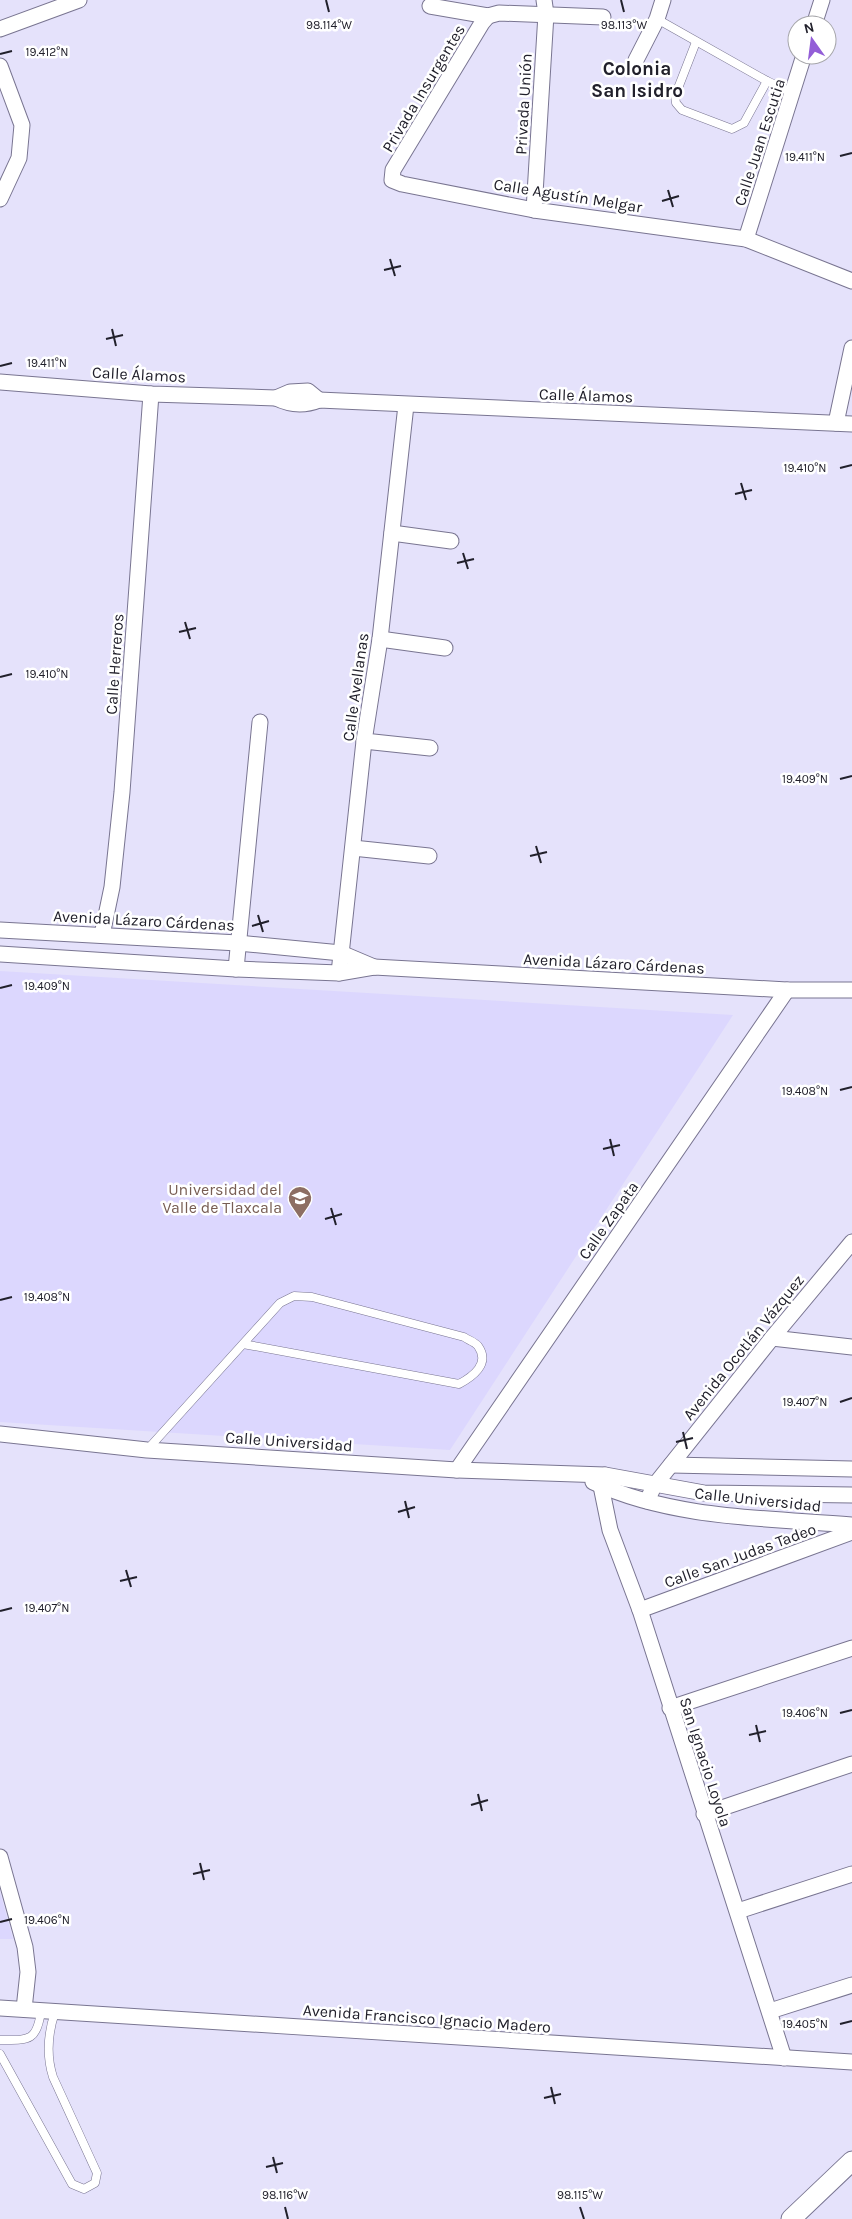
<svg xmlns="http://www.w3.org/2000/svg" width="852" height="2219" viewBox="0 0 852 2219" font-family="Karla,sans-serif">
	<rect width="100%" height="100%" fill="#e5e2fb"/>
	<g fill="#dcd7fe">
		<path d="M0,971L733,1015L450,1450L0,1422Z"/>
		<path d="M0,1892L13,1939H0Z"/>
	</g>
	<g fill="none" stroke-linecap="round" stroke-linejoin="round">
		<g stroke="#797591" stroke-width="9">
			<g id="service">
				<path d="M657,19L767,81L793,93"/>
				<path d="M696,42L675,96L676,103L682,110L732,129L744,123L767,81"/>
				<path d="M147,1450L280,1303L294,1296L312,1297L464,1337C468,1340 475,1342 478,1346C491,1364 472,1377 459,1384L243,1344"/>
				<path d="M0,2040C28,2040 37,2042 41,2011"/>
				<path d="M0,2054L72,2184L84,2189L95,2183L97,2173L53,2077C46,2055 48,2033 55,2012"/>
			</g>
		</g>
		<g stroke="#797591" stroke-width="17">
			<g id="minor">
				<path d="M430,6L488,16L499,13L603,17"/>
				<path d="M488,16L482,23L393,170L392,180L402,184L534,210L746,239L852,281"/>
				<path d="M814,25L822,0"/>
				<path d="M0,29L79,0"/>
				<path d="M636,60L657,19L663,0"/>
				<path d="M0,66L22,125L19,158L0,199"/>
				<path d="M534,210L546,14L544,0"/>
				<path d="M746,239L804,55"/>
				<path d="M0,382L151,394L276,398C290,405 304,406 319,400L852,424"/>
				<path d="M276,398L290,392L308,391L319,400"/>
				<path d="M836,423L852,348"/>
				<path d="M392,533L451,541"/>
				<path d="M380,639L445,648"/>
				<path d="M364,741L430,748"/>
				<path d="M353,848L429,856"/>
				<path d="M0,930L238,943L341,953L374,967"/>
				<path d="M102,935L112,887L122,792L151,394"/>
				<path d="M0,954L236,969L339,973L374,967L787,990H852"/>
				<path d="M236,969L260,722"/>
				<path d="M339,973L364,741L380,639L406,405"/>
				<path d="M772,1338L852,1347"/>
				<path d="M0,1434L147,1450L457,1470L605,1475L704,1493L852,1495"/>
				<path d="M671,1465L852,1469"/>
				<path d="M457,1470L787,990"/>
				<path d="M605,1475L601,1486L610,1530L640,1610L784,2058"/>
				<path d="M593,1482C673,1519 766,1518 852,1525"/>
				<path d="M647,1501L654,1486L772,1338L852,1242"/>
				<path d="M640,1610L852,1532"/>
				<path d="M670,1708L852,1648"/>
				<path d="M704,1814L852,1764"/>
				<path d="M0,1857L25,1947L28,1972L24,2009"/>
				<path d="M738,1911L852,1874"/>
				<path d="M0,2008L852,2062"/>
				<path d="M770,2011L852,1985"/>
			</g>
		</g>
		<g stroke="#797591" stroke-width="21">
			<path id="tertiary" d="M791,2219L852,2161"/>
		</g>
		<use href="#service" stroke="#fff" stroke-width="8"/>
		<use href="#minor" stroke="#fff" stroke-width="15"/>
		<use href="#tertiary" stroke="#fff" stroke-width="19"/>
	</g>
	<path fill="none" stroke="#21202b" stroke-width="2" d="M326,0L329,12M621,0L624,12M0,54L12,51M840,156L852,153M668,190L673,207M662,201L679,196M390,259L395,276M384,270L401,266M112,329L116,346M106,339L123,335M0,366L12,363M840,468L852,465M741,483L746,500M735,494L752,490M463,553L468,569M457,563L474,559M185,622L190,639M179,632L196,628M0,677L12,674M840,779L852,776M536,846L541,863M530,856L547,852M258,915L263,932M252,926L269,921M0,988L12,985M840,1090L852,1087M610,1139L614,1156M603,1149L620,1145M331,1208L336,1225M325,1219L342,1214M0,1300L12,1297M840,1402L852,1398M683,1432L687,1449M676,1442L693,1438M405,1501L409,1518M398,1512L415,1507M126,1570L131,1587M120,1581L137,1577M0,1611L12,1608M840,1713L852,1710M756,1725L760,1742M749,1735L766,1731M478,1794L482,1811M471,1805L488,1800M200,1863L204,1880M193,1874L210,1870M0,1922L12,1919M840,2024L852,2021M551,2087L555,2104M544,2098L561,2094M273,2157L277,2173M266,2167L283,2163M285,2207L288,2219M580,2207L584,2219"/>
	<defs>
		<g id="university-pin" transform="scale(1.25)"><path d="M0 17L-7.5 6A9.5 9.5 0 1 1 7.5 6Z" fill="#8d6e63" stroke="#fff"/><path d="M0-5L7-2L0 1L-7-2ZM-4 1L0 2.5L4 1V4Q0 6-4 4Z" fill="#fff"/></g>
	</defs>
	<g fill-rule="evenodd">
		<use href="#university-pin" x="300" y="1198"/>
	</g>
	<g text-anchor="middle" stroke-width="5" stroke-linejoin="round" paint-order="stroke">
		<g font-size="16" fill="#21202b" stroke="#fff">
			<text transform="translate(423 88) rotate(-59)" y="6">Privada Insurgentes</text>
			<text transform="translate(523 104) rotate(-87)" y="6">Privada Unión</text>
			<text transform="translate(759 142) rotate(-72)" y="6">Calle Juan Escutia</text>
			<text transform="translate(568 195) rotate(9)" y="6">Calle Agustín Melgar</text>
			<text transform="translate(139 374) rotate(3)" y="6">Calle Álamos</text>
			<text transform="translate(586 395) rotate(2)" y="6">Calle Álamos</text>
			<text transform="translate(114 664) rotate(-86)" y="6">Calle Herreros</text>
			<text transform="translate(355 687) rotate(-82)" y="6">Calle Avellanas</text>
			<text transform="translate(144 920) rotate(3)" y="6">Avenida Lázaro Cárdenas</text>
			<text transform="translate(614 963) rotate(3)" y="6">Avenida Lázaro Cárdenas</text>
			<text transform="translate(608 1220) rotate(-55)" y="6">Calle Zapata</text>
			<text transform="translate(743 1347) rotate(-51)" y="6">Avenida Ocotlán Vázquez</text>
			<text transform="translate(289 1441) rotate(4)" y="6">Calle Universidad</text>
			<text transform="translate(758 1499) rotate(6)" y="6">Calle Universidad</text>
			<text transform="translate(740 1555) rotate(-20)" y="6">Calle San Judas Tadeo</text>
			<text transform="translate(706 1762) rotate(72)" y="6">San Ignacio Loyola</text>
			<text transform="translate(427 2018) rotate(4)" y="6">Avenida Francisco Ignacio Madero</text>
		</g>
		<g font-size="16" fill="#785e54" stroke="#fff" text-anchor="end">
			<text x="282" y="1195">Universidad del<tspan x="282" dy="18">Valle de Tlaxcala</tspan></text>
		</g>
		<g font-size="19" font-weight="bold" fill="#21202b" stroke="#fff">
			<text x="637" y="75">Colonia<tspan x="637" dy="22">San Isidro</tspan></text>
		</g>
	</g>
	<g font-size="12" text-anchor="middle" fill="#21202b" stroke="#fff" stroke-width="5" stroke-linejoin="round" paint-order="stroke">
		<text x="624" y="29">98.113°W</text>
		<text x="329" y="29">98.114°W</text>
		<text x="47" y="56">19.412°N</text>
		<text x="805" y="161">19.411°N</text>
		<text x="47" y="367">19.411°N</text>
		<text x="805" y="472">19.410°N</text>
		<text x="47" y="678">19.410°N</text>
		<text x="805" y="783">19.409°N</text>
		<text x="47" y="990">19.409°N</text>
		<text x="805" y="1095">19.408°N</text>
		<text x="47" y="1301">19.408°N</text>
		<text x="805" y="1406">19.407°N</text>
		<text x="47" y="1612">19.407°N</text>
		<text x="805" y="1717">19.406°N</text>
		<text x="47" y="1924">19.406°N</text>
		<text x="805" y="2028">19.405°N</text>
		<text x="285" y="2199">98.116°W</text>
		<text x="580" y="2199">98.115°W</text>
	</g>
	<g transform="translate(812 40) rotate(346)"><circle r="24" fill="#ffffff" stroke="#a6a6aa"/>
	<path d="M0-4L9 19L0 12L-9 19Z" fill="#935ed7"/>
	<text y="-8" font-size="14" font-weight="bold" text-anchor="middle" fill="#21202b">N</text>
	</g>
</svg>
